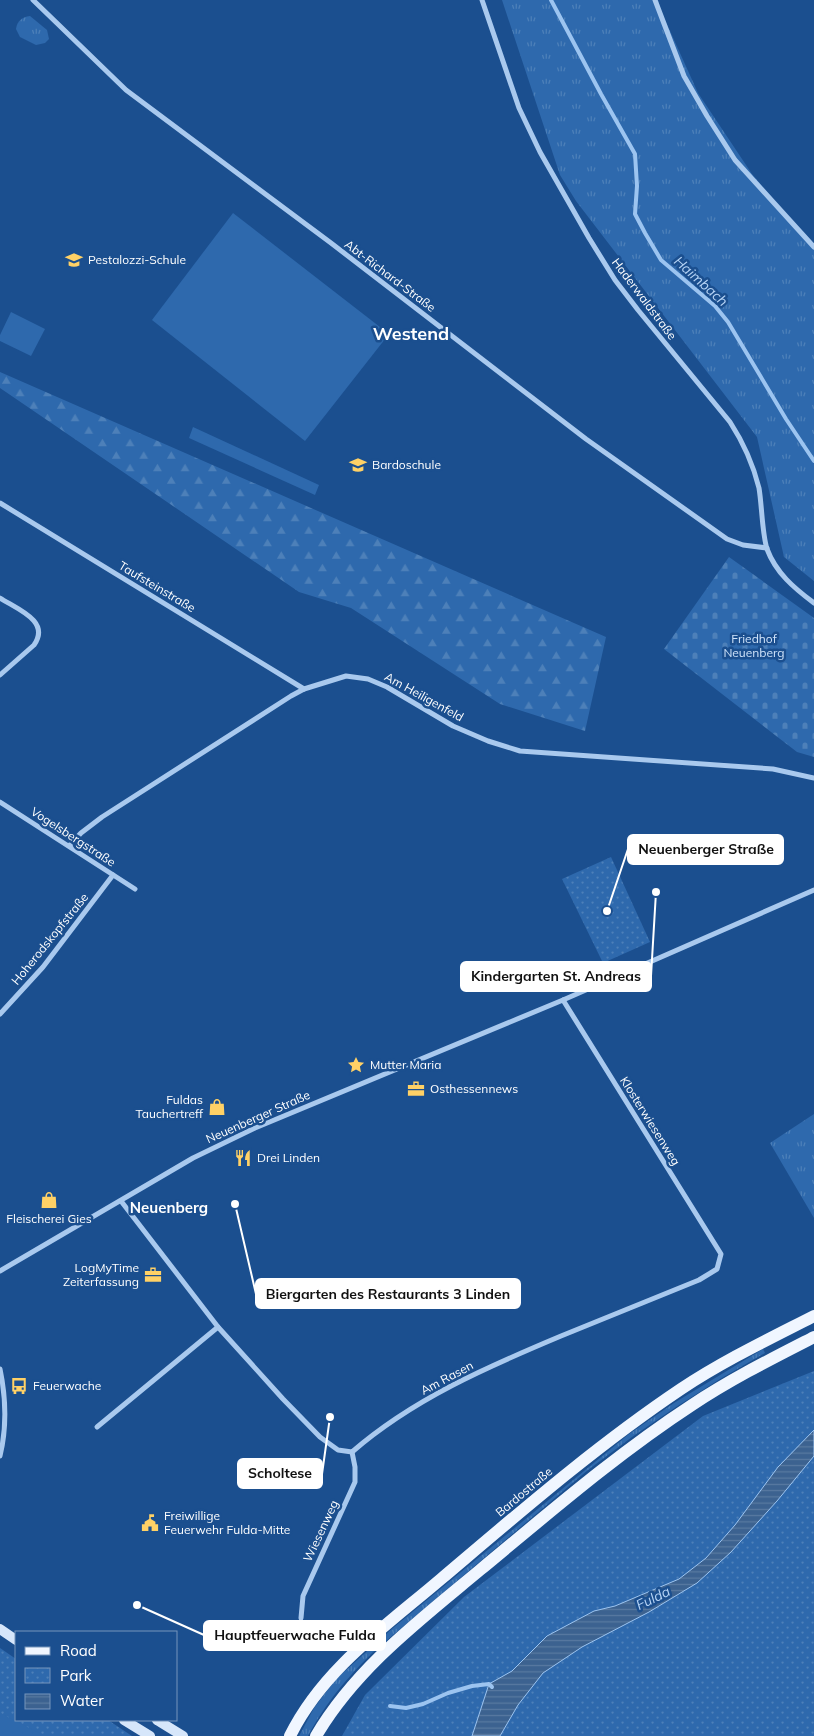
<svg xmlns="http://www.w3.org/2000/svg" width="814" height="1736" viewBox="0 0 814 1736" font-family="Mulish,sans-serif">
	<defs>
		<pattern id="grass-tufts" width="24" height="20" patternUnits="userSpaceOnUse" patternTransform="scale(1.25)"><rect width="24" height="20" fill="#2e69ad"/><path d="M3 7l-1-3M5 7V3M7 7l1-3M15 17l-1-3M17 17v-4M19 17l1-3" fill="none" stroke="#4d80b9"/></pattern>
		<pattern id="forest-firs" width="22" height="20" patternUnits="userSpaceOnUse" patternTransform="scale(1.25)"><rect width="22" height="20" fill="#2e69ad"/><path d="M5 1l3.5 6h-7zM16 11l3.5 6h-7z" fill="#4d80b9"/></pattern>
		<pattern id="cemetery-stones" width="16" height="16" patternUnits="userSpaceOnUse" patternTransform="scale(1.25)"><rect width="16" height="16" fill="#2e69ad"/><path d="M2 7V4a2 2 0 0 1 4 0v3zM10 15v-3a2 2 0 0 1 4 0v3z" fill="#4d80b9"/></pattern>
		<pattern id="park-dots" width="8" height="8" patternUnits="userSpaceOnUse" patternTransform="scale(1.25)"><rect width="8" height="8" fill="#2e69ad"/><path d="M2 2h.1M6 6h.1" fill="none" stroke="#4d80b9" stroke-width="1.8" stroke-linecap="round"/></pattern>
		<pattern id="water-rules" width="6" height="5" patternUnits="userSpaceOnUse" patternTransform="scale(1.25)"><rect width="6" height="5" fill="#3c6290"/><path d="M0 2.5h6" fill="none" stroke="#597aa1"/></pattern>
	</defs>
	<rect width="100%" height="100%" fill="#1b4f8f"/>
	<g fill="url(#grass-tufts)">
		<path d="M502,0H658L661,11L698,93L752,174L814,248V581L784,557L757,437L576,201L560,175Z"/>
		<path d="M30,16L47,30L49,39L45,43L36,45L20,37L16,29C17,21 22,17 30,16Z"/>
		<path d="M814,1114V1218L770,1143Z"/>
		<path d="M763,1349L765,1353L720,1379L676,1407L632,1437L588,1470L373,1652C346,1679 327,1701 308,1736H299L314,1708L336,1679L393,1628L629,1434L674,1403Z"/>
	</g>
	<path fill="url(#forest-firs)" d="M0,372L606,637L585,731L500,704L351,608L299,592L0,388Z"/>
	<path fill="url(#cemetery-stones)" d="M729,557L814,618V757L797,752L664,649Z"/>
	<g fill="url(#park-dots)">
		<path d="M611,857L650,942L603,963L562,879Z"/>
		<path d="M814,1371V1736H342L365,1695L464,1597L703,1416Z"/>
		<path d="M0,1648L16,1659V1720H108L132,1736H0Z"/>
	</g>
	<g fill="#2e69ad">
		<path d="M233,213L389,334L305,441L152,320Z"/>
		<path d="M11,312L45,329L31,356L0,341V335Z"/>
		<path d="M193,427L319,485L315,495L189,438Z"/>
		<path d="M0,1713L45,1736H0Z"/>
	</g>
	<path fill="url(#water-rules)" stroke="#9cc4f0" d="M814,1430V1456L777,1501L731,1552L697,1583L649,1612L582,1647L543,1673L518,1705L500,1736H472L489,1684L512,1671L547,1636L594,1611L615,1606L679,1579L706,1558L735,1525L778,1467Z"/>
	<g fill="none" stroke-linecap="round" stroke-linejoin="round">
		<g stroke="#9cc4f0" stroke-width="4">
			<path d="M551,0L601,94L635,154L637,186L635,214L645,233L661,260L715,306L728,322L786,419L814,461"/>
			<path d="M390,1706L406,1708L423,1704L448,1693L472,1686L489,1684L492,1687"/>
		</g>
		<g stroke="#a9c9ee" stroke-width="5">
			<path d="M33,0L126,90L331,243L586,439L727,539L743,545L767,548"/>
			<path d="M482,0L519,108L540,152L589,238L615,280L638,310L730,422C743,442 753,464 759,488C762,506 762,533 767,549C776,573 794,588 814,603"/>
			<path d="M655,0L684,76L707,116L735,160L814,247"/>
			<path d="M0,503L304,689"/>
			<path d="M0,598C17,609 51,621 34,645L0,675"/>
			<path d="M0,802L135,889"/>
			<path d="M69,846L81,833L102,817L291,696L304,689L346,676L368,679L387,687L453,726L488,741L520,751L773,769L814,778"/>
			<path d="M0,1014L43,967L113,875"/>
			<path d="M121,1201L218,1327L283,1399L320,1437L338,1450L352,1452C413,1399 487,1367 561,1336C607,1317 653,1299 699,1280L717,1269L721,1254L563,1000"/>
			<path d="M0,1271L193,1158L255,1128L563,1000L814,890"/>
			<path d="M0,1369C6,1398 7,1427 0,1456"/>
			<path d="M97,1427L218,1327"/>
			<path d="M301,1618L303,1596L355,1482V1467L352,1452"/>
		</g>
		<g stroke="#d6e6fa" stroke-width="10">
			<path d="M0,1629L16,1640"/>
			<path d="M124,1720L150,1736"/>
			<path d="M157,1720L183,1736"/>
		</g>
		<g stroke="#f0f6ff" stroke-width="12">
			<path d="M290,1736C323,1669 386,1626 441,1579C519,1513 596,1446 681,1389C723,1361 769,1339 814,1316"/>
			<path d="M316,1736C356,1668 420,1620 480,1570C549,1513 617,1454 692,1405C731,1379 773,1358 814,1337"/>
		</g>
	</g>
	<defs>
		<g id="school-bare" transform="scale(1.35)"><path d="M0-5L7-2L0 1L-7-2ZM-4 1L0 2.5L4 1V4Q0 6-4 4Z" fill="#ffd166" stroke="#1b4f8f" stroke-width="2.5" paint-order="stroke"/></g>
		<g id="sight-bare" transform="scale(1.35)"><path d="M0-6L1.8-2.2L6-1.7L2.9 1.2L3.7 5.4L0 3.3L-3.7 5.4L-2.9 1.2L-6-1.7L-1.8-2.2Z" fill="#ffd166" stroke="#1b4f8f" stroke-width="2.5" paint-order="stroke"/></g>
		<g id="office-bare" transform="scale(1.35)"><path d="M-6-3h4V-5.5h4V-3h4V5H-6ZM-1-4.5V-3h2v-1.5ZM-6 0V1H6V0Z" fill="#ffd166" stroke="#1b4f8f" stroke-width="2.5" paint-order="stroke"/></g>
		<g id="shop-bare" transform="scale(1.35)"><path d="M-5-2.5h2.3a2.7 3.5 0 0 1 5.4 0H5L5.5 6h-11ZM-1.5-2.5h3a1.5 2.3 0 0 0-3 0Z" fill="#ffd166" stroke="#1b4f8f" stroke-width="2.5" paint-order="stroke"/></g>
		<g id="restaurant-bare" transform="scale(1.35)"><path d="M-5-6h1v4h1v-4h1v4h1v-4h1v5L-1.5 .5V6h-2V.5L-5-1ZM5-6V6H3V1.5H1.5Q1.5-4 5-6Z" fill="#ffd166" stroke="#1b4f8f" stroke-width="2.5" paint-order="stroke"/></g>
		<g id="bus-bare" transform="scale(1.35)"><path d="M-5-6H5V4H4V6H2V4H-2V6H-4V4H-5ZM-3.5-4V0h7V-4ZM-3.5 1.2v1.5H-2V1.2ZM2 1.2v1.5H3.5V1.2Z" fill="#ffd166" stroke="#1b4f8f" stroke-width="2.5" paint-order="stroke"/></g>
		<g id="civic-bare" transform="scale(1.35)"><path d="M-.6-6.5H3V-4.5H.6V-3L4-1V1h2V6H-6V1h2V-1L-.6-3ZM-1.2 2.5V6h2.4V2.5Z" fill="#ffd166" stroke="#1b4f8f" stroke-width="2.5" paint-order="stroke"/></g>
	</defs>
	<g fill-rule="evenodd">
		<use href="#school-bare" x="74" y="260"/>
		<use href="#school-bare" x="358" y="465"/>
		<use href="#sight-bare" x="356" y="1065"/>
		<use href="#office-bare" x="416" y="1089"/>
		<use href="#shop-bare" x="217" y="1107"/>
		<use href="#restaurant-bare" x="243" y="1158"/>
		<use href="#shop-bare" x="49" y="1200"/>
		<use href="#office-bare" x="153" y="1275"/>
		<use href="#bus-bare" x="19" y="1386"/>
		<use href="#civic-bare" x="150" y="1523"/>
	</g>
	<g text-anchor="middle" stroke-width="5" stroke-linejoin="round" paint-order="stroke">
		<g font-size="12" fill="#fff" stroke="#1b4f8f" text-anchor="start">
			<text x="88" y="264">Pestalozzi-Schule</text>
			<text x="372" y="469">Bardoschule</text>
			<text x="370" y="1069">Mutter Maria</text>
			<text x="430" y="1093">Osthessennews</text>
			<text x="203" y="1104" text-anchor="end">Fuldas<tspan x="203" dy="14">Tauchertreff</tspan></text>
			<text x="257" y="1162">Drei Linden</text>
			<text x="49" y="1223" text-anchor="middle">Fleischerei Gies</text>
			<text x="139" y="1272" text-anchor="end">LogMyTime<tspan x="139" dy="14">Zeiterfassung</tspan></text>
			<text x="33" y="1390">Feuerwache</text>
			<text x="164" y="1520">Freiwillige<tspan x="164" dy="14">Feuerwehr Fulda-Mitte</tspan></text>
		</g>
		<g font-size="12" fill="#fff" stroke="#1b4f8f">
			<text transform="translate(390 276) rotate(37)" y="4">Abt-Richard-Straße</text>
			<text transform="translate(644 299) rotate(53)" y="4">Haderwaldstraße</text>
			<text transform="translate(157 587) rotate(31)" y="4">Taufsteinstraße</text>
			<text transform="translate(424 697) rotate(29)" y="4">Am Heiligenfeld</text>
			<text transform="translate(73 837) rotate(33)" y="4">Vogelsbergstraße</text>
			<text transform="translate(50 939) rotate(-51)" y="4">Hoherodskopfstraße</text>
			<text transform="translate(258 1117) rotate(-24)" y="4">Neuenberger Straße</text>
			<text transform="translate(650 1121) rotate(58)" y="4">Klosterwiesenweg</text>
			<text transform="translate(447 1378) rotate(-28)" y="4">Am Rasen</text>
			<text transform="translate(524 1492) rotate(-40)" y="4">Bardostraße</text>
			<text transform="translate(321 1531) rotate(-65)" y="4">Wiesenweg</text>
		</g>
		<g font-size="12" fill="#cfe3fa" stroke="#1b4f8f">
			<text x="754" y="643">Friedhof<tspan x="754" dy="14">Neuenberg</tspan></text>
		</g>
		<g font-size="14" font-style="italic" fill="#b5d3f5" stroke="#1b4f8f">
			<text transform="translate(701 281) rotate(42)" y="5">Haimbach</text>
			<text transform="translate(653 1598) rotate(-26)" y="5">Fulda</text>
		</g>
		<g font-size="15" font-weight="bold" fill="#fff" stroke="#1b4f8f">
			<text x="169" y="1213">Neuenberg</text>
		</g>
		<g font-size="18" font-weight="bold" fill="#fff" stroke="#1b4f8f">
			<text x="411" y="340">Westend</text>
		</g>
	</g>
	<path fill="none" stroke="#fff" stroke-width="2" d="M607 911L628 849M656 892L651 976M235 1204L256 1294M330 1417L322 1474M137 1605L204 1635"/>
	<g fill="#fff" stroke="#1b4f8f" stroke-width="2">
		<circle cx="607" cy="911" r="5"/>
		<circle cx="656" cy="892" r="5"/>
		<circle cx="235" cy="1204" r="5"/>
		<circle cx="330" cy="1417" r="5"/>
		<circle cx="137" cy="1605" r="5"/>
	</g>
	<g fill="#fff" stroke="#fff" stroke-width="2">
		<rect x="628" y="835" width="155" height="29" rx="5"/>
		<rect x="461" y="962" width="190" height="29" rx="5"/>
		<rect x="256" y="1279" width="264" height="29" rx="5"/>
		<rect x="238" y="1459" width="84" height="29" rx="5"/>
		<rect x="204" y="1621" width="181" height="29" rx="5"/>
	</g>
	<g font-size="14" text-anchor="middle" font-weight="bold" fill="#111">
		<text x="706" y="854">Neuenberger Straße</text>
		<text x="556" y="981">Kindergarten St. Andreas</text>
		<text x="388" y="1299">Biergarten des Restaurants 3 Linden</text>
		<text x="280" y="1478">Scholtese</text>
		<text x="295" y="1640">Hauptfeuerwache Fulda</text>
	</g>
	<rect x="15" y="1631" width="162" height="90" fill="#1b4f8f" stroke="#7695bc"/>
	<rect x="25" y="1647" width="25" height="8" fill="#f0f6ff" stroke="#7695bc"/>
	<text x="60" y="1656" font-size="15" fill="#ffffff">Road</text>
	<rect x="25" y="1668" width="25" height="15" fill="url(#park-dots)" stroke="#7695bc"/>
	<text x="60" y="1681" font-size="15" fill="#ffffff">Park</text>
	<rect x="25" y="1694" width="25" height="15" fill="url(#water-rules)" stroke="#7695bc"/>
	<text x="60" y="1706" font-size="15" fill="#ffffff">Water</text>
</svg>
